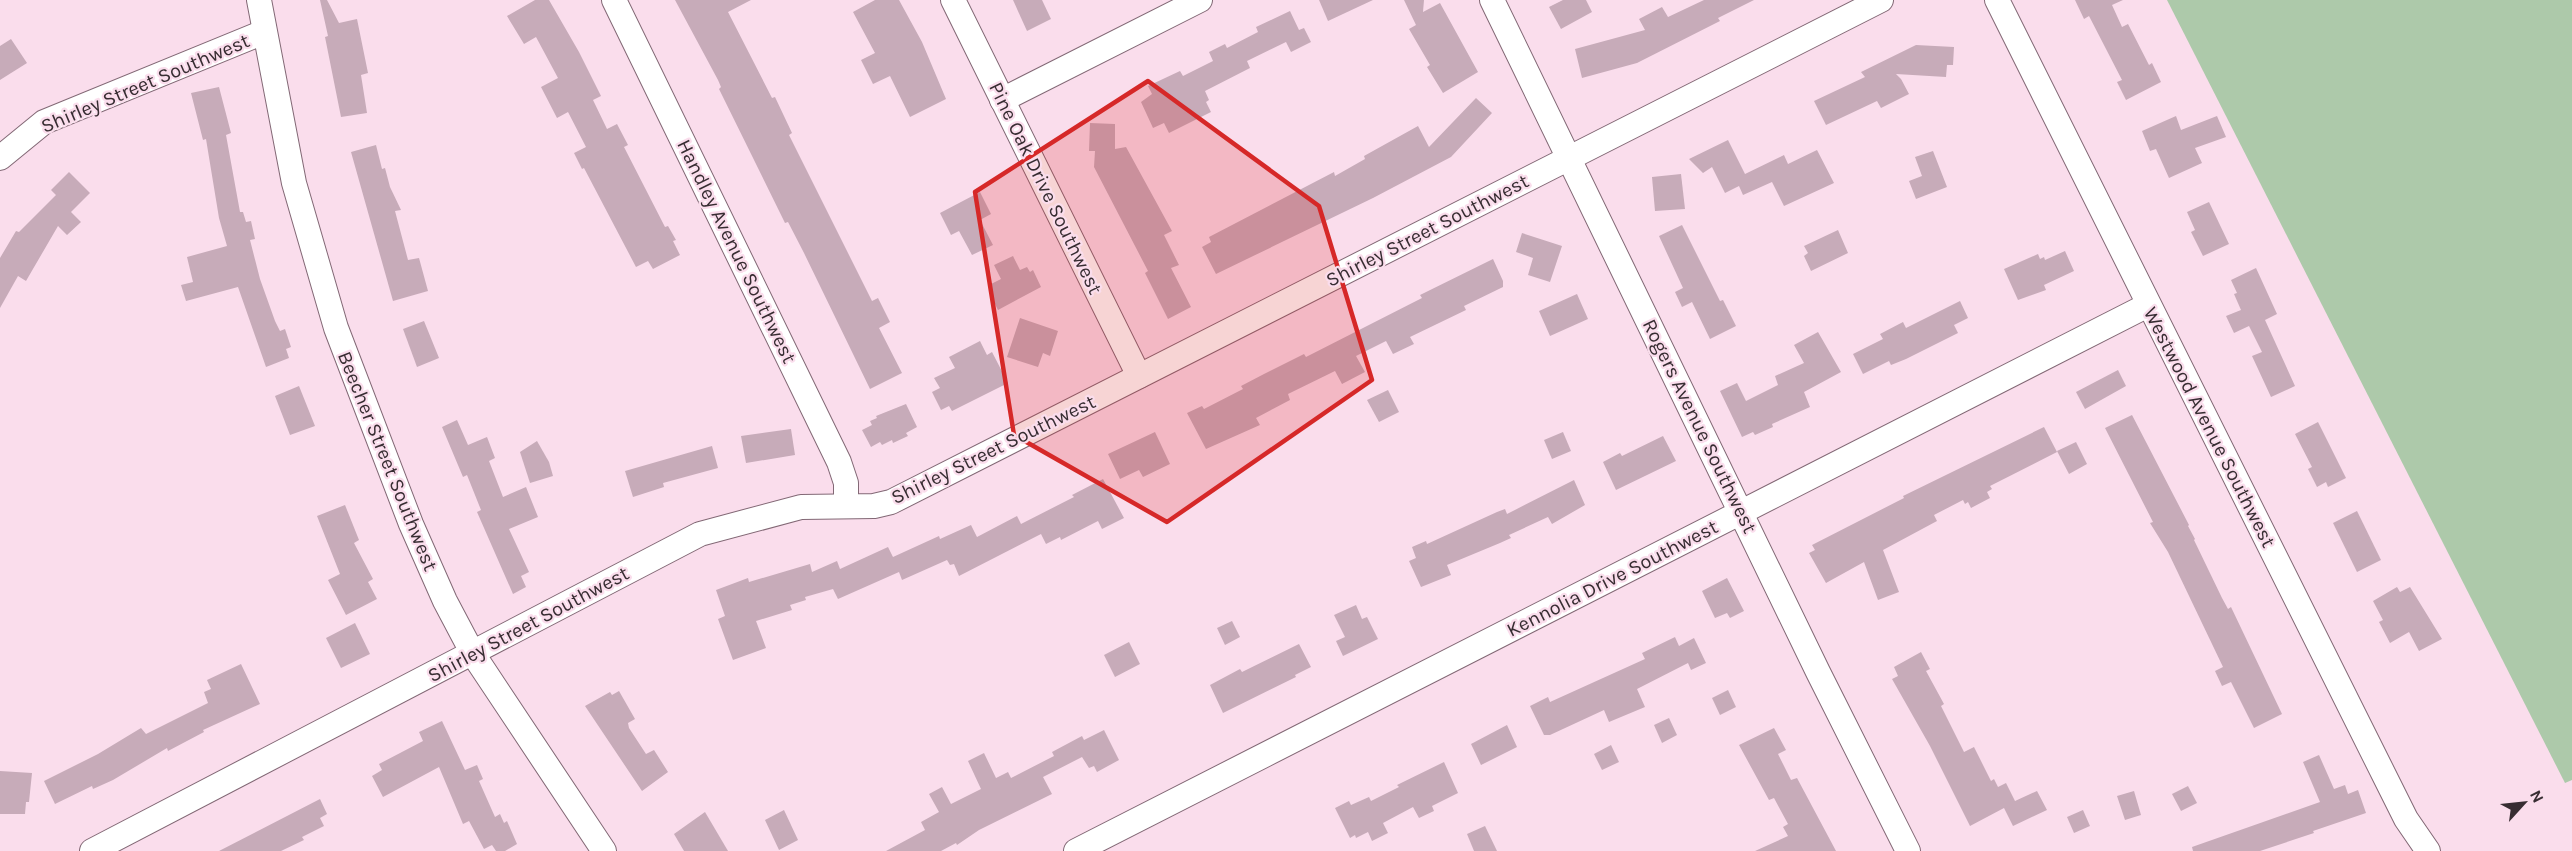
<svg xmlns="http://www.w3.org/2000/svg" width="2572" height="851" viewBox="0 0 2572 851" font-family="Karla,sans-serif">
	<rect width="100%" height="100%" fill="#faddec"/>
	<path fill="#adc9aa" d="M2167,0H2572V780L2565,783Z"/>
	<g fill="#c7abb9">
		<path d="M320,0H327L339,23L357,19L368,73L361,75L367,113L341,117L325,37L328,36Z"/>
		<path d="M535,0H549L579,52L601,96L593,100L607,129L617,124L628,145L624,147L665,227L668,226L676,240L673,241L680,255L653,269L648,261L636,267L584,168L582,169L574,153L586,147L568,112L557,118L541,87L558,78L536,37L524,44L507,16Z"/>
		<path d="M675,0H751L728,12L772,98L775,97L792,133L789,135L872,301L878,298L890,322L879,328L902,373L870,389L804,253L788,222L785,223L719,89L721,87L718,80Z"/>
		<path d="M875,0H899L922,42L946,99L910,117L890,76L873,84L861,60L875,53L853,12Z"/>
		<path d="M1013,0H1042L1051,19L1027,31Z"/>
		<path d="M1319,0H1373L1328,21Z"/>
		<path d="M1404,0H1424L1423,12L1440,3L1478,72L1443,93L1427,67L1430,65L1409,29L1416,25Z"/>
		<path d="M1563,0H1586L1592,12L1561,29L1549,7Z"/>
		<path d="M1704,0H1754L1718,18L1720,21L1637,63L1582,78L1575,49L1645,30L1639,19L1662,7L1668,17Z"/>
		<path d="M2075,0H2123L2112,5L2122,27L2128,24L2149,65L2152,63L2161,82L2126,100L2117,82L2122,80L2089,16L2084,19Z"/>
		<path d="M1290,11L1299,30L1304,28L1311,42L1291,52L1286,42L1247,61L1250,68L1205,91L1209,100L1206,102L1211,112L1169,133L1164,123L1153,128L1141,102L1152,94L1148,86L1180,71L1183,76L1213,61L1209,52L1225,44L1227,48L1258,32L1256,27Z"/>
		<path d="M11,39L27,63L0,80V46Z"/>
		<path d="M1916,45L1954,47L1953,65H1947L1946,77L1896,74L1901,79L1909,94L1881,108L1877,101L1826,125L1814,101L1865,77L1861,72Z"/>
		<path d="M219,87L231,133L226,135L240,212H243L246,222L251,221L255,239L250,240L260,279L275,321L280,331L285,329L291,347L286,349L289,358L266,367L238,287L186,301L181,285L193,282L187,257L227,246L219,218L206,139L203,140L191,93Z"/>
		<path d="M1476,98L1492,113L1451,157L1373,198L1216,274L1202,247L1211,242L1209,237L1334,172L1335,176L1365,159L1364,156L1418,126L1429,147Z"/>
		<path d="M2176,116L2181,130L2217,116L2226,137L2195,148L2202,163L2169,178L2156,149L2150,151L2142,131Z"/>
		<path d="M1090,123L1115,124V149L1126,147L1172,231L1164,235L1179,265L1171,268L1191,307L1168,319L1145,273L1148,271L1094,167L1095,151H1089Z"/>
		<path d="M1728,140L1745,174L1784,155L1788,164L1817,150L1834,183L1784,206L1772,182L1743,195L1739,186L1725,193L1712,167L1703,173L1689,159Z"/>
		<path d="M376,145L382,169L385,168L390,187L401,210L395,211L408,260L419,258L428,291L393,301L351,152Z"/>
		<path d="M1933,151L1947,187L1916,199L1909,181L1922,176L1915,157Z"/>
		<path d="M69,172L90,193L71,212L81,222L67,235L58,226L26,281L18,276L0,308V258L16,231L19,232L56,195L51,190Z"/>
		<path d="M1681,174L1685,209L1655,211L1652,177Z"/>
		<path d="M980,192L991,214L980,220L993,245L972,255L959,231L951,235L940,213Z"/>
		<path d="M2209,202L2229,244L2203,256L2191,232L2195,230L2187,212Z"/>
		<path d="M1682,225L1720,301L1723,300L1736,326L1710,339L1692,302L1682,307L1675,292L1683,288L1659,236Z"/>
		<path d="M1838,230L1848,253L1811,271L1804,256L1808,253L1804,246Z"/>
		<path d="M1522,233L1562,246L1550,282L1528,275L1533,258L1516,252Z"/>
		<path d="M2065,251L2074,271L2044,285L2046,290L2018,300L2004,269L2038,254L2040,259L2044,257L2045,260Z"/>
		<path d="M1013,256L1020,270L1027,267L1030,272L1033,270L1041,287L998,310L989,292V285L1001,279L994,265Z"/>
		<path d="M1493,259L1503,281V287L1464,306L1466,310L1410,337L1414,344L1393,354L1386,341L1356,356L1365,372L1342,384L1335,371L1288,394L1290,400L1256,418L1260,425L1206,449L1187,413L1202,406L1204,409L1243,389L1241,386L1264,374L1304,354L1306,357L1422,298L1420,295Z"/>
		<path d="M2256,268L2277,314L2265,320L2295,386L2271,397L2252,356L2262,352L2249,326L2234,333L2226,316L2241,310L2234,294L2237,293L2231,280Z"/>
		<path d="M1577,294L1588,319L1550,336L1539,311Z"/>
		<path d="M1960,301L1968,318L1954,325L1958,333L1906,359L1891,365L1889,361L1863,374L1853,354L1883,339L1880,334L1903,322L1906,328Z"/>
		<path d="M1020,318L1058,331L1050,356L1043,353L1038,367L1007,357Z"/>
		<path d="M424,321L439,358L417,367L403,329Z"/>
		<path d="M1818,332L1841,372L1804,392L1810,407L1772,424L1773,427L1755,435L1753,432L1742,437L1720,391L1737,383L1746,401L1778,385L1775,376L1804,363L1794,345Z"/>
		<path d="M980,341L987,355L992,352L1008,383L952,411L949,406L941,410L932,392L940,388L934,378L955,368L949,357Z"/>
		<path d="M2118,370L2126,386L2085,409L2076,392Z"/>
		<path d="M299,386L315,426L290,435L275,396Z"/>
		<path d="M1388,390L1399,412L1379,422L1367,400Z"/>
		<path d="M906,404L917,427L906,433L908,436L893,443L892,440L882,445L880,442L871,447L862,430L872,425L870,421L877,418L876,416Z"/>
		<path d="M2132,415L2189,525L2188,526L2195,539L2194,540L2222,598L2228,609L2231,607L2282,714L2254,728L2231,682L2222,686L2215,671L2223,667L2168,552L2150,523L2153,522L2105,428Z"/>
		<path d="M457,420L468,445L487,437L495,458L489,461L503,497L526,487L538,517L509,529L529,572L521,576L526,587L513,594L477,512L481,510L467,475L463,477L442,427Z"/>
		<path d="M2318,422L2346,478L2328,487L2326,482L2317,487L2308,469L2312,467L2295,434Z"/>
		<path d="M2044,427L2057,452L1990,486L1992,489L1987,492L1990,498L1971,508L1968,502L1965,504L1963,500L1934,515L1937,521L1883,550L1899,592L1878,600L1864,562L1826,583L1809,553L1815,550L1812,545L1904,498L1903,496Z"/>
		<path d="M791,429L795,455L746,463L741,436Z"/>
		<path d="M1155,432L1170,464L1143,477L1139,470L1120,479L1108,454Z"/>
		<path d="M1563,432L1571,451L1552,459L1544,440Z"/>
		<path d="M1663,436L1676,461L1616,490L1603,462L1620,453L1622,456Z"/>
		<path d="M537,441L549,462L553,476L530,483L520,452Z"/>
		<path d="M2076,442L2087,464L2069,474L2057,451Z"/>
		<path d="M712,446L718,468L663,483L664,487L633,497L625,471Z"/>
		<path d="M1103,479L1124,518L1102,529L1098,521L1061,540L1060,537L1046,544L1041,534L959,576L954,564L950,565L947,560L902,580L899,572L838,599L833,589L805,597L806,600L790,605L792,610L756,621L766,648L733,660L718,619L725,616L716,590L748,578L749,582L810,564L812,572L837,561L840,569L888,547L893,557L939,536L940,539L971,525L977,537L1017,516L1021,524L1074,497L1072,495Z"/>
		<path d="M1574,480L1585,505L1552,524L1548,517L1509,535L1511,538L1500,543L1447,565L1451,575L1421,587L1409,561L1416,558L1412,547L1426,541L1427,544L1497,512L1505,509L1507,514Z"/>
		<path d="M345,505L359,540L354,543L373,579L368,582L377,599L346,615L328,580L340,574L317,516Z"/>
		<path d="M2357,511L2381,560L2357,572L2333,523Z"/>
		<path d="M1727,578L1744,611L1730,618L1727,613L1715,618L1702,591Z"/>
		<path d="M2397,587L2400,592L2410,587L2442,639L2419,651L2409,632L2390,643L2379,622L2383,620L2373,601Z"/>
		<path d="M1356,605L1362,619L1367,617L1378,639L1343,656L1336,641L1345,637L1334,615Z"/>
		<path d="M1232,621L1240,637L1225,645L1217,628Z"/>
		<path d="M355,623L370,654L341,668L326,638Z"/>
		<path d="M1675,637L1679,646L1694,638L1706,663L1691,670L1688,663L1637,689L1645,707L1609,722L1604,710L1550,735H1544L1530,706L1548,697L1550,702L1645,659L1642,653Z"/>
		<path d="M1129,642L1140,664L1115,677L1104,655Z"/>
		<path d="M1299,644L1311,667L1295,675L1296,677L1223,713L1210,685L1240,669L1242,672Z"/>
		<path d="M1921,652L1930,669L1926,671L1944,704L1941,706L1964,752L1974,747L1991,781L1994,779L1998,787L2006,783L2015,801L2037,791L2047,810L2013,826L2004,808L1970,826L1930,746L1892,679L1898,676L1894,667Z"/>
		<path d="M241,664L260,704L203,730L204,732L168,751L167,748L113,780L93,789L92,786L55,804L44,781L98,754L141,728L146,734L208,703L204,692L211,689L207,680Z"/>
		<path d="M1728,690L1736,707L1720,715L1712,698Z"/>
		<path d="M619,691L635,719L628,723L629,728L646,754L654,750L668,772L642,791L585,706L610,692L612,695Z"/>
		<path d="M1669,718L1677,735L1662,743L1654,725Z"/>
		<path d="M442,721L465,770L477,765L483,779L479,781L495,817L500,814L504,823L507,821L517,844L505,851H496L492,845L484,849L469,821L463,824L439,767L383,797L372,776L382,770L379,764L423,741L419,732Z"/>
		<path d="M1507,725L1517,747L1481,765L1471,744Z"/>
		<path d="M1774,728L1786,750L1778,754L1791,780L1797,778L1836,851H1755L1788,836L1783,827L1788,824L1774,798L1769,800L1739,745Z"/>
		<path d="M1104,730L1119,760L1097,772L1094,766L1089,768L1082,757L1043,777L1052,794L979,830L957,845L956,843L941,851H886L925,830L921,822L939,812L929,794L942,787L951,804L981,789L968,761L984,753L996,778L1008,772L1011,778L1054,756L1052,752L1082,736L1084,740Z"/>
		<path d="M1611,745L1619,762L1602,770L1594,754Z"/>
		<path d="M2319,755L2334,789L2345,785L2348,794L2358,790L2366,813L2313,831L2314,833L2260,851H2193L2192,847L2320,802L2303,762Z"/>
		<path d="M1444,762L1458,793L1432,806L1434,811L1419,818L1413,807L1383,823L1388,833L1372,841L1368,832L1356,838L1355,835L1350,838L1335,808L1349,801L1351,805L1369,797L1371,801L1399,787L1397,785Z"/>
		<path d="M0,771L32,773L29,802H26L25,814H0Z"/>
		<path d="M2188,786L2197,803L2181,811L2172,794Z"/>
		<path d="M2134,791L2141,815L2125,820L2117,796Z"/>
		<path d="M320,799L327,814L320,818L324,826L302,837L304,840L281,851H219Z"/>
		<path d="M784,810L798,840L779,850L765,820Z"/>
		<path d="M2083,810L2090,826L2074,833L2067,817Z"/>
		<path d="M705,812L728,851H684L674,834Z"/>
		<path d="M1485,826L1497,851H1474L1467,834Z"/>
	</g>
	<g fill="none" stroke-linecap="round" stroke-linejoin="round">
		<g stroke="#826875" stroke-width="26">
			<g id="minor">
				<path d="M259,0L294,183L336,328L411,524L445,601L473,654L604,851"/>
				<path d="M614,0L839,462L846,483V506"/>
				<path d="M953,0L1139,376"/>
				<path d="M1492,0L1818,672L1908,851"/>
				<path d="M1997,0L2406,819L2428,851"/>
				<path d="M1002,100L1200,0"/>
				<path d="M0,158L44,122L264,32"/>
				<path d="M92,851L700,534L801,507L874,506L891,502L1881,0"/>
				<path d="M1076,851L2148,305"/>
			</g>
		</g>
		<use href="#minor" stroke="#fff" stroke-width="24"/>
	</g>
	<path fill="#d62828" fill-opacity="0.2" stroke="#d62828" stroke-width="4.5" stroke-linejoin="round" d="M1148,81L1319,206L1372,380L1167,522L1014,435L975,192Z"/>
	<g text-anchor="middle" stroke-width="4.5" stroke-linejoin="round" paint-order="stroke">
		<g font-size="20" fill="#372d32" stroke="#faddec">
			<text transform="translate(145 83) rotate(-23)" y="7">Shirley Street Southwest</text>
			<text transform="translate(1046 188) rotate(64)" y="7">Pine Oak Drive Southwest</text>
			<text transform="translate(1427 230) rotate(-27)" y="7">Shirley Street Southwest</text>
			<text transform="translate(737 251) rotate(64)" y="7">Handley Avenue Southwest</text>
			<text transform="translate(1700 426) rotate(64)" y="7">Rogers Avenue Southwest</text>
			<text transform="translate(2210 427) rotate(63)" y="7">Westwood Avenue Southwest</text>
			<text transform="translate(993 449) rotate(-26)" y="7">Shirley Street Southwest</text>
			<text transform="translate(388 461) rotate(68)" y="7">Beecher Street Southwest</text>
			<text transform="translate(1612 578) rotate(-27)" y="7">Kennolia Drive Southwest</text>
			<text transform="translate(528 624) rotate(-28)" y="7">Shirley Street Southwest</text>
		</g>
	</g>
	<g transform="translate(2524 803) rotate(63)" stroke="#faddec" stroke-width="4.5" paint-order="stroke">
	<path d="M0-4.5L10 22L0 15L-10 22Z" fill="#372d32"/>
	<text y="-9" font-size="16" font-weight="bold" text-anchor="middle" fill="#372d32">N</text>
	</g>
</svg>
